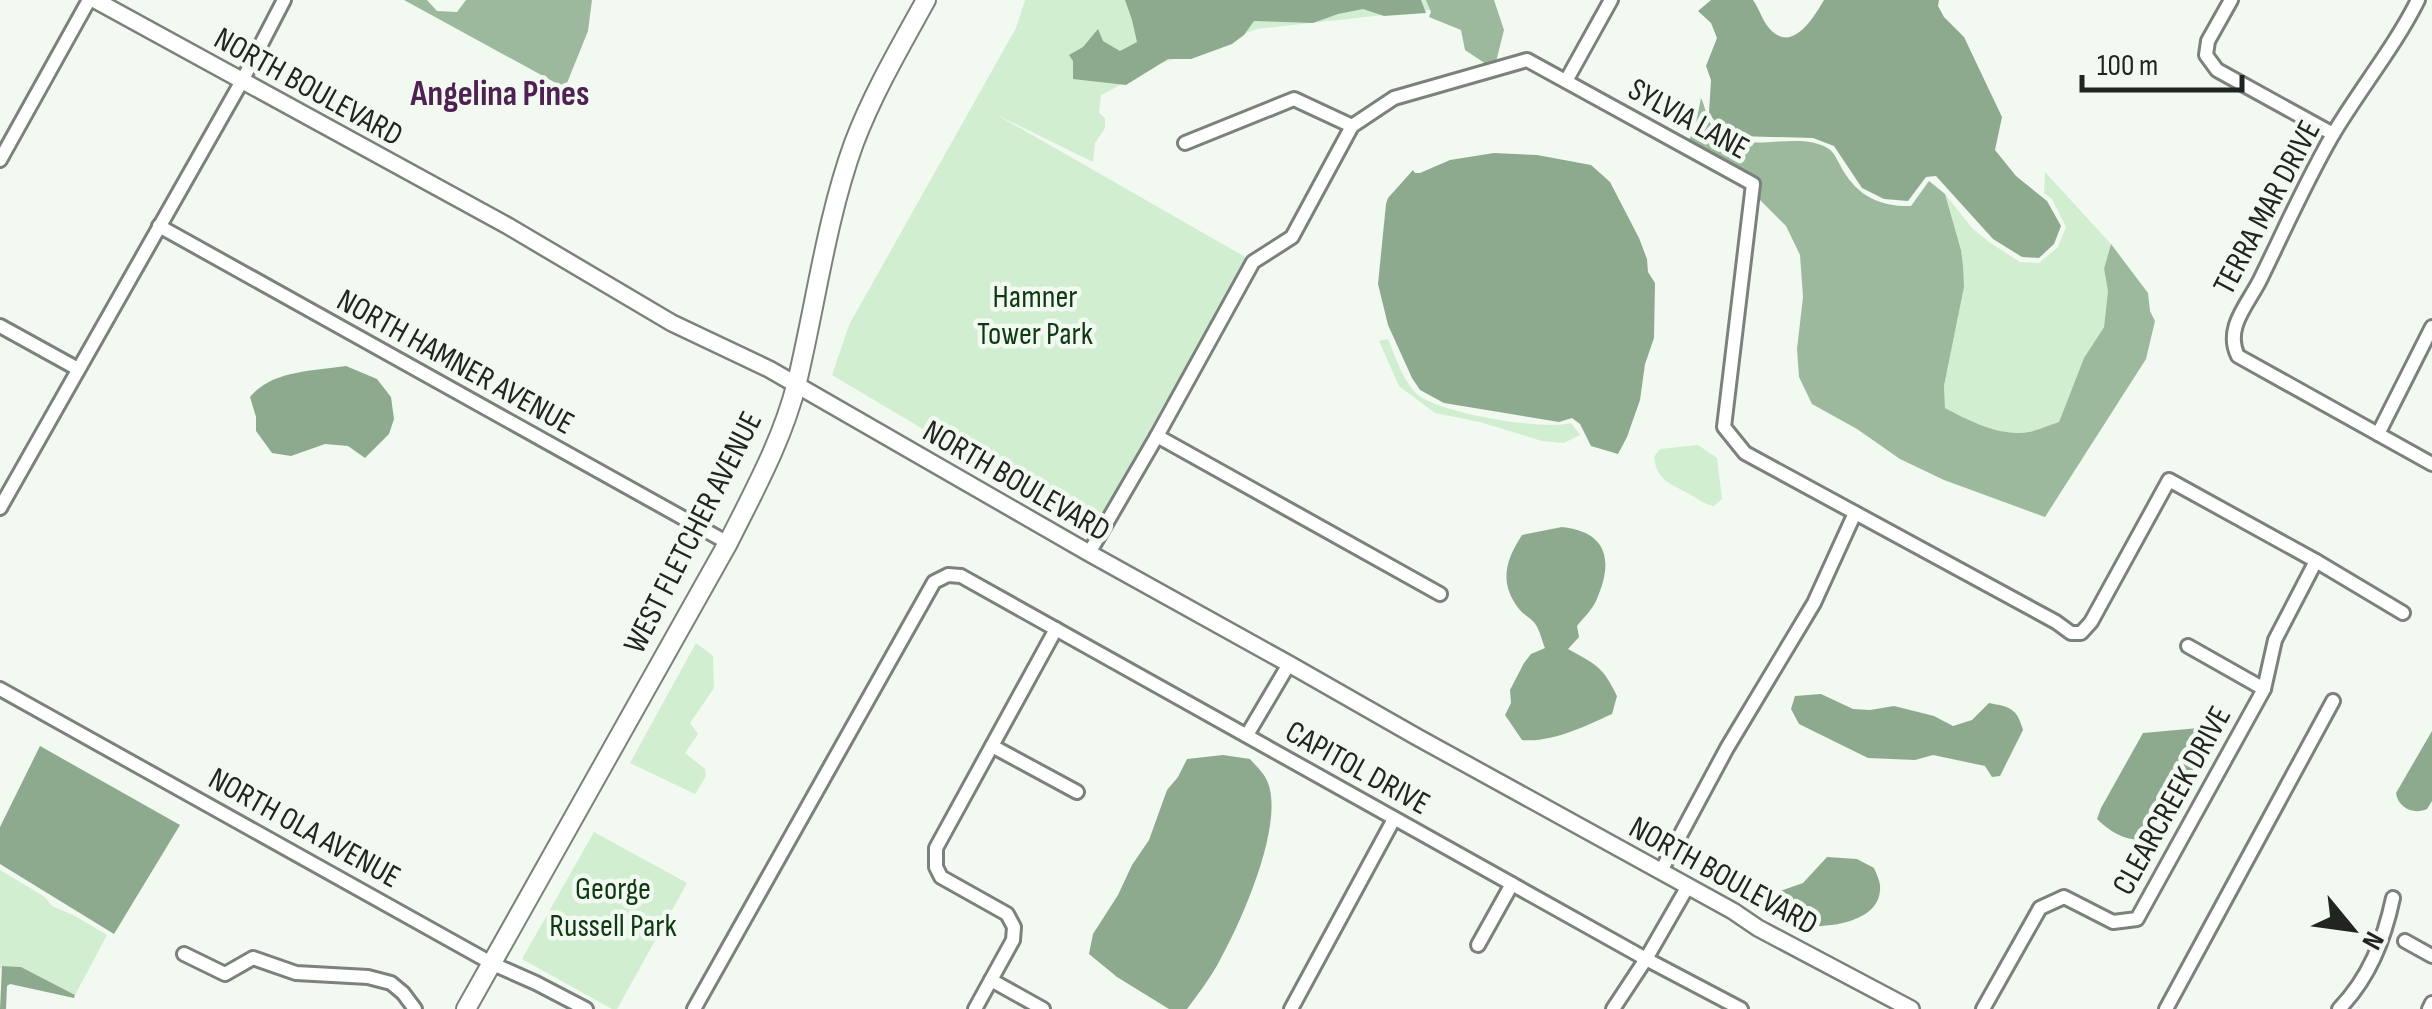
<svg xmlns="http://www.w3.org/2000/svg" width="2432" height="1009" viewBox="0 0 2432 1009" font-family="'Sofia Sans Condensed',sans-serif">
	<rect width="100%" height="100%" fill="#f1f9f1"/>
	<g fill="#d1eed0">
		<path d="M1025,0H1479L1474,5L1257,29L1160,64L1101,95L1099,113L1105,118V128L1095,143L1093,162L997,115L1247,258L1093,530L832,375L849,325L1016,28Z"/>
		<path d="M2045,172L2111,244L2104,269L2108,291L2104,327L2084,358L2059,422C2049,425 2039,430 2029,432C2001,437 1969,421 1945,409L1944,386L1964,287L1961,250L1945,194L1972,228L1989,242L2020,262L2039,263L2058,247L2066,227L2052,199L2044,193Z"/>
		<path d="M1388,339C1395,356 1404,383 1418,395C1440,413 1543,431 1571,423L1580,435L1564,443L1542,441L1480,422L1435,413L1399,386L1379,341Z"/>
		<path d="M1698,445L1717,458L1722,499L1714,506C1704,504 1701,501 1693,496C1673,484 1657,483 1654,457L1660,449Z"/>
		<path d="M696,643L713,656L714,688L690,723L698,734L685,753L705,769L706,776L695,794L630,763Z"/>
		<path d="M594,832L687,883L617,1009H612L522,959Z"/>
		<path d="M0,870L45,897L52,906L75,916L107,935L75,995L21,967L2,966L0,969Z"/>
	</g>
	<g fill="#9db99d">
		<path d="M404,0H427L437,11L457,12L466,0H592L588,31L565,88Z"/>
		<path d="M1426,0H1494L1504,30L1496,62L1486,64L1465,50L1461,30L1429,17L1431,12Z"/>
		<path d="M1701,98C1707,110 1705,120 1717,131C1744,156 1799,129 1829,149C1836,154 1840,167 1846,175C1861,198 1884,207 1911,206L1929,181L1945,194L1961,250L1963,266L1964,287L1944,386L1945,408C1969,421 2001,437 2029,432C2039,430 2049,425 2059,422L2084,358L2104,327L2108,291L2104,269L2111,244L2148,293L2150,311L2155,321L2146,359L2045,517L1944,480L1900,459L1857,429L1812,404L1799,377L1797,349L1803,297L1800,255L1786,226L1757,197L1759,185L1688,142L1695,127Z"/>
	</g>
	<g fill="#8eaa8e">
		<path d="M1125,0H1421L1426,13L1384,16L1363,9L1338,14L1313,23L1254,21L1244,35L1232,44L1191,59H1168L1126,85L1073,79V61L1069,55L1083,47L1098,29L1103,41L1120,51L1137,42L1132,20Z"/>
		<path d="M1711,0H1753C1759,8 1762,20 1769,28C1792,55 1814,17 1824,0H1939L1938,6L1944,17L1964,37L2002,117L1995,150L2016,176L2047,201L2061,226L2054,244L2039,258L2022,257L1993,239L1936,176L1926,177L1908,201L1884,199L1862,188L1834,146L1813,138L1737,136L1721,130L1709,113L1711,80L1706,66L1717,38L1711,23L1698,11Z"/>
		<path d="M1494,153L1537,155L1591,165L1610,182L1639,238L1647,259L1648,272L1655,283L1654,338L1645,364L1640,400L1627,437L1618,454L1591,446L1580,424L1572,418L1559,422L1444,403L1420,390L1412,378L1388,325L1378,284L1386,204L1388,198L1413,170L1415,173H1420L1450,160Z"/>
		<path d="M346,366L377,379L391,397L394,419L389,434L365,458L348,446L325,444L291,456L272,453L256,431V417L250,397C272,370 314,371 346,366Z"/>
		<path d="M1562,527C1608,532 1614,561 1596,601C1592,610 1583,618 1577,626L1579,637L1568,649C1596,665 1602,665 1617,696L1612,714C1586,726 1551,743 1522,740L1505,715L1511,703L1510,690L1524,663L1531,654L1545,648C1542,641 1540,631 1536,625C1532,619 1524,615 1519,609C1499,583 1505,561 1522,535Z"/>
		<path d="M1821,694L1853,709L1870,710L1894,706L1934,716L1953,726L1972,720L1989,703C2010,707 2017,708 2023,730L2000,776L1992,777L1985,766L1933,755L1915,760L1868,758L1799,724L1791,709L1795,696Z"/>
		<path d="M2199,728L2207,741C2190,775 2175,810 2151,839C2130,843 2112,834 2097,819L2101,808L2143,733Z"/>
		<path d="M2432,731V801L2427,809C2414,815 2398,808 2396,793Z"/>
		<path d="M40,746L180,825L114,934L0,864V827Z"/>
		<path d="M1223,755L1250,759C1256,766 1265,774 1268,783C1284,825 1242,920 1221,958C1212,976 1199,993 1187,1009H1169L1117,977L1089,954L1093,934L1118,895L1132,865L1149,840L1167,790L1178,777L1187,759Z"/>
		<path d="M1827,857L1857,859L1874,868C1877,875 1881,883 1880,890C1879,922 1827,929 1802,925C1795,923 1787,920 1780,917L1771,900L1777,892L1803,883Z"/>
		<path d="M2,966L21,967L75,995L74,998L10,984L7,986L6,1009H0Z"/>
	</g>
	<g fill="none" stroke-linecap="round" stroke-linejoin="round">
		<g stroke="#7b817b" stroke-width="18">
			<g id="minor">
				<path d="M2231,0L2208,41L2206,55L2217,70L2333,134"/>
				<path d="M2418,0C2394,48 2359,90 2332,136C2305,183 2284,231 2260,280C2248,304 2224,328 2238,356L2432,464"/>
				<path d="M1566,81L1611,0"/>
				<path d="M1185,143L1294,99L1352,126"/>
				<path d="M0,160L89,0"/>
				<path d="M159,226L728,543"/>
				<path d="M0,326L78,369"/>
				<path d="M2378,434L2432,327"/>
				<path d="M1157,436L1440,594"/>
				<path d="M0,508L242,81L284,0"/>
				<path d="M1089,553L1157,436L1253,262L1292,237L1352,126L1394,98L1527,60L1753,184L1724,427L1745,453L2056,622L2071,633H2081L2091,622L2169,480L2316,561L2403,613"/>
				<path d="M2188,646L2264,689"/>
				<path d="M0,689L493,964L536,983L586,1009"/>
				<path d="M1247,735L1289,664"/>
				<path d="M992,746L1077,792"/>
				<path d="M1661,871L1727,748L1814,603L1855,513"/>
				<path d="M2405,941L2432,956"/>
				<path d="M1478,945L1512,884"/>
				<path d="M184,954L225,974L253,958L296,973L368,977L391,983L403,993L415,1009"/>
				<path d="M991,980L1043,1009"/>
				<path d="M694,1009L934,582L948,575L961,576L1646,959L1741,1009"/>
				<path d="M975,1009L1013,940L1014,927L1007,914L941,877L936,867V848L1056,629"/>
				<path d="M1291,1009L1394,819"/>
				<path d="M1613,1009L1646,959L1688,886"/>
				<path d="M1983,1009L2040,908L2064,897L2113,922L2137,919L2264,689L2275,640L2316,561"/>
				<path d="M2166,1009L2333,701"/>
				<path d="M2339,1009C2369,978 2384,940 2393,898"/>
				<path d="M2429,1009L2432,1003"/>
			</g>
		</g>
		<g stroke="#7b817b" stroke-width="20">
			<path id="tertiary" d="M95,0L508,226L672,323L769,369L1089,553L1289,664L1417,737L1733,911L1758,928L1911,1009"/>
		</g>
		<g stroke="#7b817b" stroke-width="22">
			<path id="secondary" d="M466,1009L728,543C754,491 783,439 797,382C816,303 826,220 854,143C873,93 900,47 926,0"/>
		</g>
		<use href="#minor" stroke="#fff" stroke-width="12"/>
		<use href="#tertiary" stroke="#fff" stroke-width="15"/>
		<use href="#secondary" stroke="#fff" stroke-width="18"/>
	</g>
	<g text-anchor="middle" stroke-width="9" stroke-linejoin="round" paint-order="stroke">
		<g font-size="32" fill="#222422" stroke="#f1f9f1">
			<text transform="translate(309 86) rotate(29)" y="11">NORTH BOULEVARD</text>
			<text transform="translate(1689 118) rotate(29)" y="11">SYLVIA LANE</text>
			<text transform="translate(2266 207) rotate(-62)" y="11">TERRA MAR DRIVE</text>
			<text transform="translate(456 361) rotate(29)" y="11">NORTH HAMNER AVENUE</text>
			<text transform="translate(1017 480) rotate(30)" y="11">NORTH BOULEVARD</text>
			<text transform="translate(692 532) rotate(-63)" y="11">WEST FLETCHER AVENUE</text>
			<text transform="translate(1358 767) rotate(29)" y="11">CAPITOL DRIVE</text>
			<text transform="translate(2171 800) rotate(-61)" y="11">CLEARCREEK DRIVE</text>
			<text transform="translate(305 827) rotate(29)" y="11">NORTH OLA AVENUE</text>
			<text transform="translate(1724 875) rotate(29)" y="11">NORTH BOULEVARD</text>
		</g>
		<g font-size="32" fill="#0e3912" stroke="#f1f9f1">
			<text x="1035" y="307">Hamner<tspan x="1035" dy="37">Tower Park</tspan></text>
			<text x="613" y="899">George<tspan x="613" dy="37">Russell Park</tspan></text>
		</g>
		<g font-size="35" font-weight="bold" fill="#4f2153" stroke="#f1f9f1">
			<text x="500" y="105">Angelina Pines</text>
		</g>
	</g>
	<g transform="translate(2352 929) rotate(119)" stroke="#f1f9f1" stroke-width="8" paint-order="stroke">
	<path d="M0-8L18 38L0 25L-18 38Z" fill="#222422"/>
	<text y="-15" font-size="28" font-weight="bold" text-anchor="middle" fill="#222422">N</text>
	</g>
	<path d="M2082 75v15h160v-15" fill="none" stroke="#222422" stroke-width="5"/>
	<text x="2097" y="75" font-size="30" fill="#222422" stroke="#f1f9f1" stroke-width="8" paint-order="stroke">100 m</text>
</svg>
